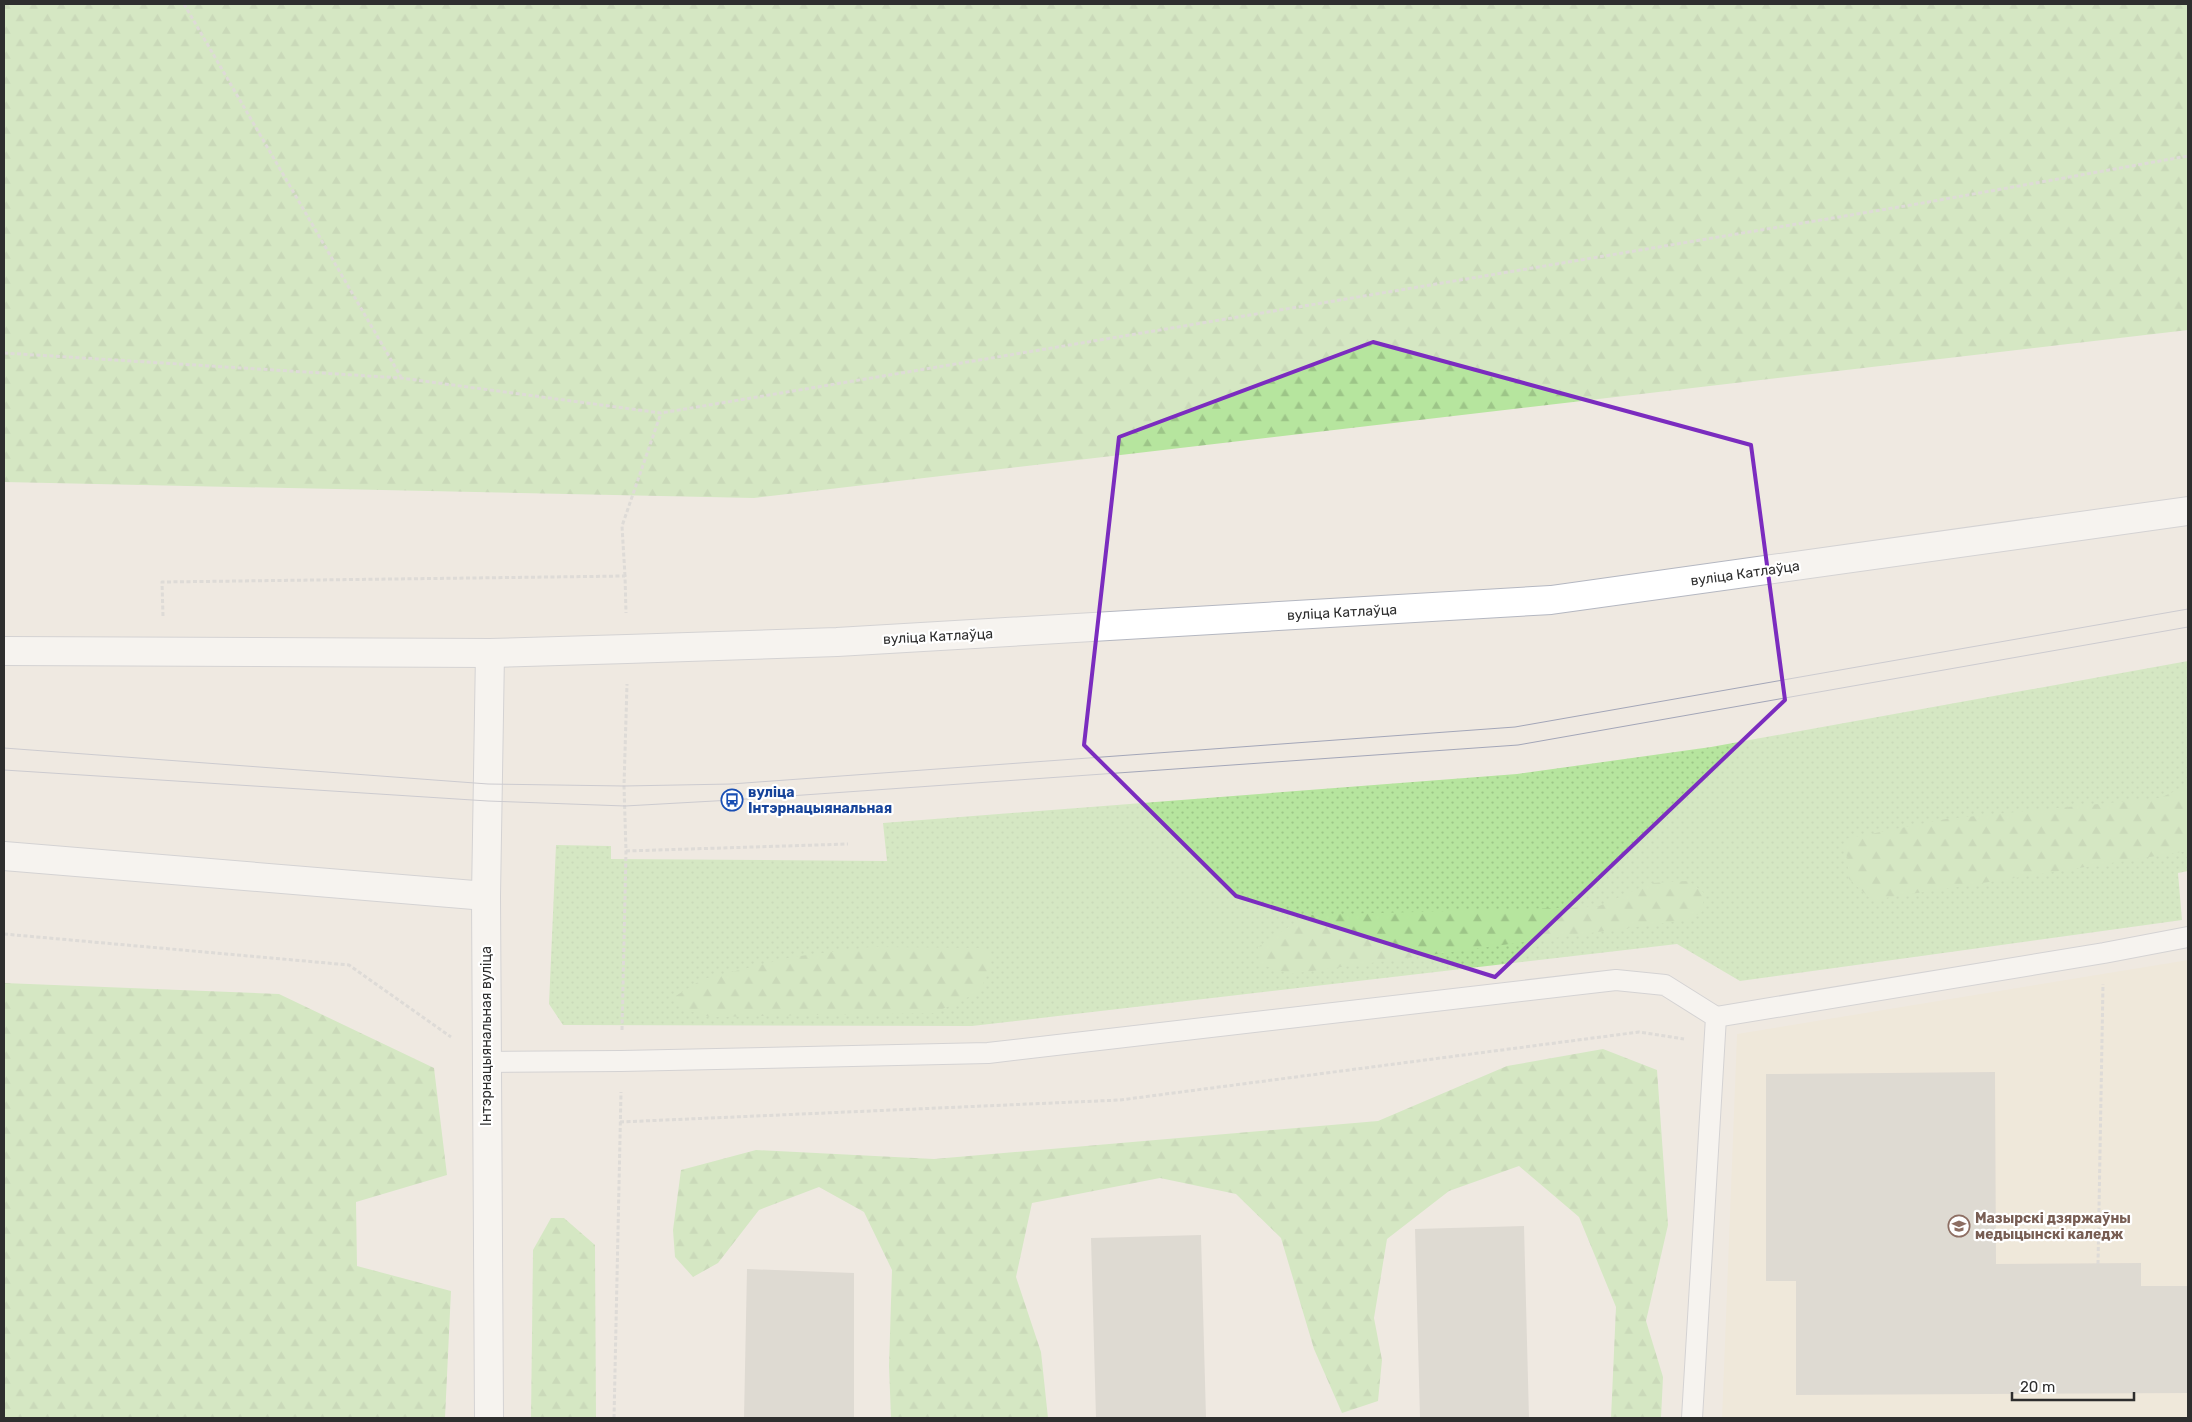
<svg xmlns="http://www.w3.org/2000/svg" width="2192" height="1422" viewBox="0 0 2192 1422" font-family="Rubik,sans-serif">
	<defs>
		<pattern id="green-dots" width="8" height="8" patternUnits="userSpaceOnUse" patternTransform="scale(1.25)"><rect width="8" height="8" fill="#b6e59e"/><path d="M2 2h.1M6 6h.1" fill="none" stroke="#9dc588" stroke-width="1.8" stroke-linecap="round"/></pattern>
		<pattern id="forest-firs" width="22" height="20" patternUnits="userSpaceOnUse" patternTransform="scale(1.25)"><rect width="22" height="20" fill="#b6e59e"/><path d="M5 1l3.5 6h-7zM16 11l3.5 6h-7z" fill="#9dc588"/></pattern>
	</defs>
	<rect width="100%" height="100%" fill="#efe9e1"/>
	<path fill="#f0e6d1" d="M2188,960V1418H1722L1737,1034Z"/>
	<path fill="url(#green-dots)" d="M2188,661V871L2178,873L2182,920L1740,981L1677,944L972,1026L563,1025L549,1004L556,845L611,846V859L887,861L883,823L1517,774L1711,747Z"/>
	<g fill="url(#forest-firs)">
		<path d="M4,4H2188V330L754,498L4,482Z"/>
		<path d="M2188,785V851L1872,900L1849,879L1845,839L1946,819L2160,798Z"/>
		<path d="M1689,881L1704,893L1702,912L1686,920L1290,974L1260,964L1258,947L1307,915L1597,907L1651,883Z"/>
		<path d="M871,947L986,948L992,965L979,992L934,1013L710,1017L683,1009L674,997L703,979L792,957Z"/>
		<path d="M4,983L279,994L434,1068L447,1175L356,1202L357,1266L451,1291L445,1418H4Z"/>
		<path d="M1603,1049L1657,1070L1668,1225L1646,1321L1663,1377L1661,1418H1611L1616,1307L1579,1217L1519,1166L1449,1191L1387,1239L1374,1318L1382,1360L1378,1401L1342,1413L1314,1349L1281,1238L1236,1194L1160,1178L1032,1203L1016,1277L1041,1352L1048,1418H891L889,1366L892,1270L864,1212L819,1187L759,1210L718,1263L693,1277L675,1257L673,1230L681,1170L756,1150L934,1159L1378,1121L1507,1066Z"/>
		<path d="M551,1218H564L595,1245L596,1418H531L533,1250Z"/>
	</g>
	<g fill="#cbc7bf">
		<path d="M1995,1072L1996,1264L2141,1263V1286H2188V1393L1796,1395V1281H1766V1074Z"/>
		<path d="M1524,1226L1529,1418H1420L1415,1229Z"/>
		<path d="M1201,1235L1206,1418H1096L1091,1238Z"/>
		<path d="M747,1269L854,1273V1418H744Z"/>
	</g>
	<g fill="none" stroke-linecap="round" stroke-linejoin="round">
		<g stroke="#b4b7c1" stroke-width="22">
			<g id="service">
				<path d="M1716,1017L2104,953L2188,937"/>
				<path d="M486,1062L621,1061L988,1053L1616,980L1665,985L1716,1017L1692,1418"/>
			</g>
		</g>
		<g stroke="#b4b7c1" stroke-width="30">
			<g id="secondary">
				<path d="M4,651L490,653L627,649L837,642L1551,600L2188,511"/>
				<path d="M4,856L486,896"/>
				<path d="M489,1418L486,896L490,653"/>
			</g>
		</g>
		<g stroke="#c9c9c9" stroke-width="3" stroke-dasharray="4 2.5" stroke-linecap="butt">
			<path d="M184,4L401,377"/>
			<path d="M4,353L401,378L661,413L1917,204L2188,156"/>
			<path d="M625,576L622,526L661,413"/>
			<path d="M163,616L162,582L625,576L626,613"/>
			<path d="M626,851L848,844"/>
			<path d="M4,934L349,965L451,1037"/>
			<path d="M622,1030L626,851L624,786L627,684"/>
			<path d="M620,1122L1120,1100L1639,1032L1684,1039"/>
			<path d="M2098,1264L2103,984"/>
			<path d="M614,1418L621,1092"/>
		</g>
		<use href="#service" stroke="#fff" stroke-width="20"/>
		<use href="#secondary" stroke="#fff" stroke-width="28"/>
		<g stroke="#a3a6b8" stroke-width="1">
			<path d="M4,748L488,784L624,786L731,784L1515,727L2188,609"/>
			<path d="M4,770L488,801L625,806L732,800L1518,745L2188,627"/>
		</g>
	</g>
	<path d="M0 0H2192V1422H0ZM1373,342L1751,445L1785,700L1495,977L1236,896L1084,745L1119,437Z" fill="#efe9e1" fill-opacity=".55" fill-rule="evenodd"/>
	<path fill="none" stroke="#7b2cbf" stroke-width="4" stroke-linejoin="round" d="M1373,342L1751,445L1785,700L1495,977L1236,896L1084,745L1119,437Z"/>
	<defs>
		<g id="bus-ring" transform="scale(1.125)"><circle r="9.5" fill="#fff" stroke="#1a4fb4" stroke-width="1.5"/><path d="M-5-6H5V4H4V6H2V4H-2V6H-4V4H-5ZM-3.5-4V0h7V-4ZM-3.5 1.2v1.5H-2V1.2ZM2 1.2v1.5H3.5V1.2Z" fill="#1a4fb4"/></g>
		<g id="university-ring" transform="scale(1.125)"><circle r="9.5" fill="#fff" stroke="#8d6e63" stroke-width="1.5"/><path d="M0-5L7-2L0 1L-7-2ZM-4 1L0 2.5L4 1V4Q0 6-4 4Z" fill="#8d6e63"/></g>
	</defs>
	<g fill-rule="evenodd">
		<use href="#bus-ring" x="732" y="800"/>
		<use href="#university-ring" x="1959" y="1226"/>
	</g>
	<g text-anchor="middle" stroke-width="4.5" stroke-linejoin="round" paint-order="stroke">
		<g font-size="14" fill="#2e2e2e" stroke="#fff">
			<text transform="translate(1745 573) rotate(-8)" y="5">вуліца Катлаўца</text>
			<text transform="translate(1342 612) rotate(-3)" y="5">вуліца Катлаўца</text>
			<text transform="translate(938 636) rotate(-3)" y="5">вуліца Катлаўца</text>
			<text transform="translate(486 1036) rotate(-90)" y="5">Інтэрнацыянальная вуліца</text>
		</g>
		<g font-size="14" font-weight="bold" fill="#164399" stroke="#fff" text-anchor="start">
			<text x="748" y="797">вуліца<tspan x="748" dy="16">Інтэрнацыянальная</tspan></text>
		</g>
		<g font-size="14" font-weight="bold" fill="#785e54" stroke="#fff" text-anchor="start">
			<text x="1975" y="1223">Мазырскі дзяржаўны<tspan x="1975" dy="16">медыцынскі каледж</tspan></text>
		</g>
	</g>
	<rect width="2192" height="1422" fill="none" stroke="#2e2e2e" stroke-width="10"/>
	<path d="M2012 1392v8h122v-8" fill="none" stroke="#2e2e2e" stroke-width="2.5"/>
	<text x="2020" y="1392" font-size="15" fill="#2e2e2e" stroke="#ffffff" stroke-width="4" paint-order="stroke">20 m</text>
</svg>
